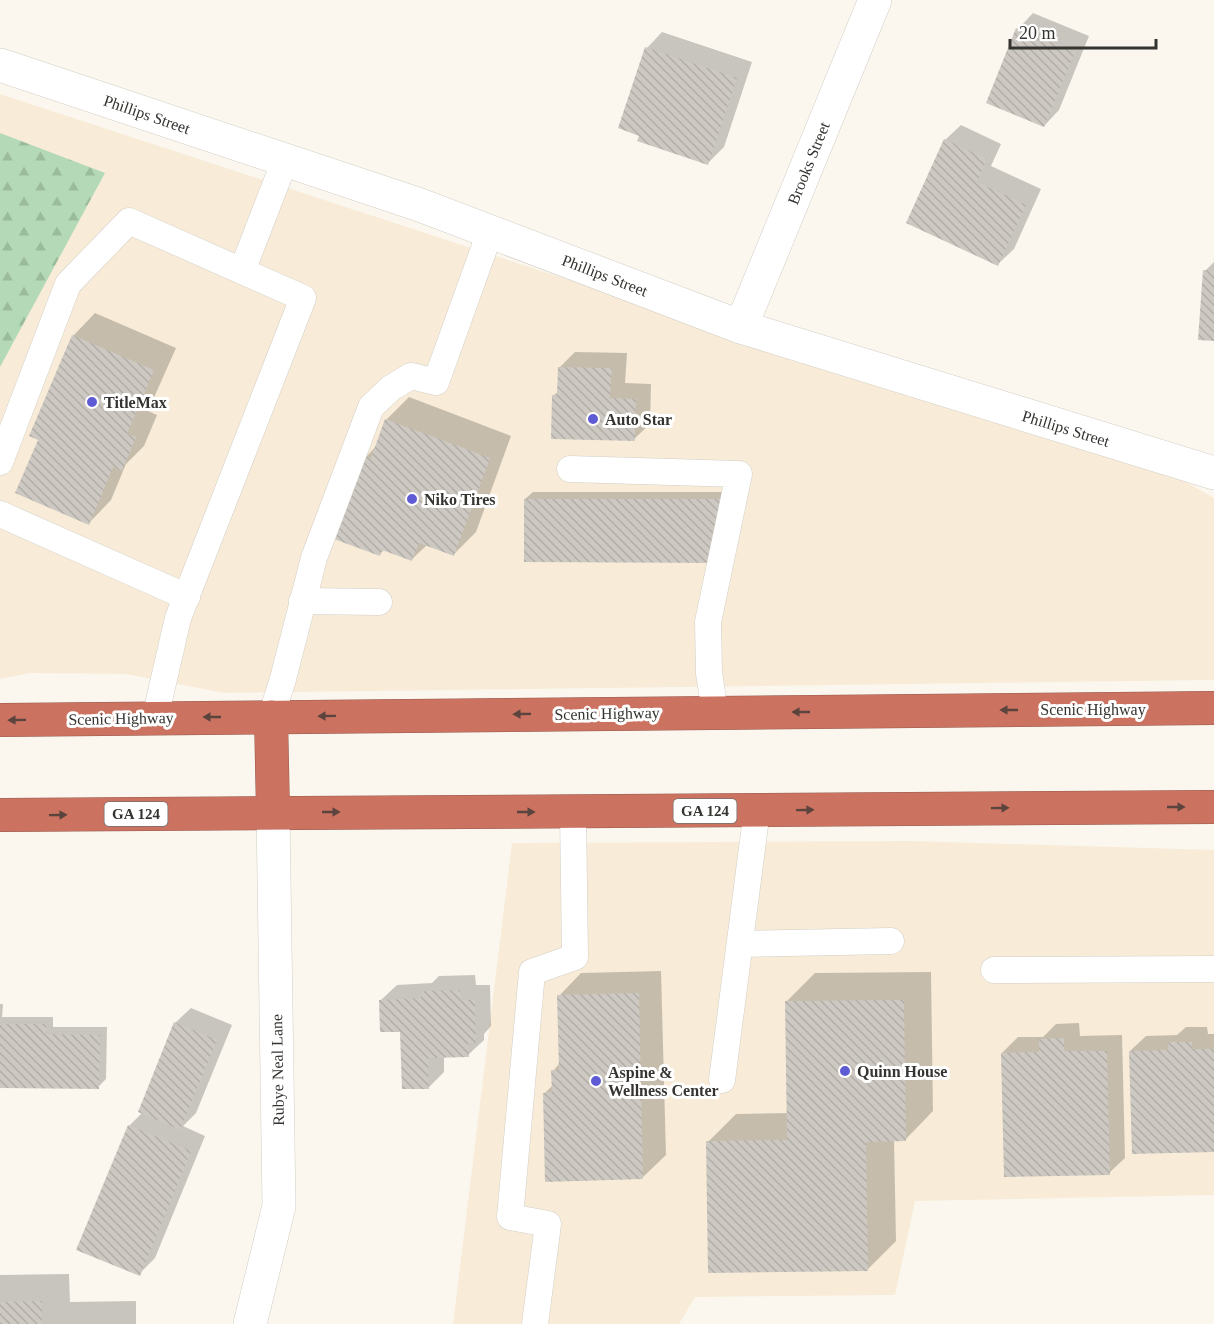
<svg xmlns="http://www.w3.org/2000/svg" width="1214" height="1324" viewBox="0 0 1214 1324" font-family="Georgia,serif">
	<defs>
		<pattern id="forest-firs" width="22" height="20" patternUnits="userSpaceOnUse" patternTransform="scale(1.5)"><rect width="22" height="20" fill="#b3d9b6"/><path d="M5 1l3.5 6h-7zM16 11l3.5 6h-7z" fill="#9bbb9d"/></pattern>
		<pattern id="building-back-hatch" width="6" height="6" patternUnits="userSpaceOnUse" patternTransform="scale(1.5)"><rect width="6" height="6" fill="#cdc9c2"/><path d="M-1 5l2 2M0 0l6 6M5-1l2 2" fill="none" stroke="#b1ada7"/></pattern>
	</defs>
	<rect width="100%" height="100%" fill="#fbf7ef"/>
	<g fill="#f8ecd8">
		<path d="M0,94L1184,481L1214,498V680L224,693L126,674L30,673L0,679Z"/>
		<path d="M911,841L1214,850V1195L915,1201L895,1295L695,1297L679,1324H453L512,843Z"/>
	</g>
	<path fill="url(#forest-firs)" d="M0,133L105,173L0,367Z"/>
	<g fill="#0003">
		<path d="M1033,13L1089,36L1059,110L1044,126L1018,29Z"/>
		<path d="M662,32L752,62L724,147L708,163L647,48Z"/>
		<path d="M961,125L1001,144L991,166L1041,189L1014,249L998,264L945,140Z"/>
		<path d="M1214,262V340L1205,271Z"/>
		<path d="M95,313L176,348L148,411L157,415L144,446L126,464L111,500L89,523L73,336Z"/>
		<path d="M575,352L627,353L625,383L651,384L650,424L634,439L554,395L559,391V368Z"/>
		<path d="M409,397L511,436L476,532L453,555L427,545L412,559L384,550L380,554L366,457L377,445L386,420Z"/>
		<path d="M533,492H727V554L525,499Z"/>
		<path d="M661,971L666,1155L643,1177L545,1093L553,1085V1071L560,1063L559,996L581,973Z"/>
		<path d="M931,972L933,1111L905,1140H894L896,1241L867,1270L708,1142L736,1114L788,1113L786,1002L815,973Z"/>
		<path d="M475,975L476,985H490L491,1026L484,1034V1040L468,1055L444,1056V1072L429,1087L401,1030L381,1000L397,985L432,983L439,976Z"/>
		<path d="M0,1004H3L2,1017H53V1027H107L106,1079L98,1087L0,1086Z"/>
		<path d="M191,1008L232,1025L196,1113L183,1126L205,1136L155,1258L139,1274L129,1126L143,1112L175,1023Z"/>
		<path d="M1079,1023L1080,1036L1122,1035L1125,1158L1109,1173L1002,1053L1018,1037H1043L1056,1024Z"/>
		<path d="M1186,1027H1207L1208,1034H1214V1150L1130,1051L1146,1036L1177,1035Z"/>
		<path d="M69,1274L70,1302L136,1301V1324H0V1275Z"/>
	</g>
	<g fill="url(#building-back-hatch)">
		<path d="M1016,28L1075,52L1044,127L986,103Z"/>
		<path d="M645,47L737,78L708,165L637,141L639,136L618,128Z"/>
		<path d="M944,139L987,159L977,182L1026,205L998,266L906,223Z"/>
		<path d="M1203,270L1214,271V341L1198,340Z"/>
		<path d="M72,335L154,370L127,434L136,437L122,471L113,467L89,525L15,493L38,440L29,436Z"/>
		<path d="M558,367L612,368L610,398L636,399L635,441L551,439L552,395H557Z"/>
		<path d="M385,419L490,458L454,556L419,543L412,561L382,550L380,556L334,539L364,456L371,458Z"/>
		<path d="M524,499H720V563L524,562Z"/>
		<path d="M460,990L461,1000H475L476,1043H468L469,1057L428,1058L429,1089H402L400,1032H380L379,1000L421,998L422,991Z"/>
		<path d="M639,993L643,1179L545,1182L543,1093L552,1092L551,1070H559L557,995Z"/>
		<path d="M904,1000L906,1141L866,1142L868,1271L708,1273L706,1141L787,1140L785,1001Z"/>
		<path d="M174,1022L217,1040L180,1130L138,1112Z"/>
		<path d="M0,1024H46V1034L100,1035L99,1089L0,1088Z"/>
		<path d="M1064,1038V1051H1107L1110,1175L1004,1177L1001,1053L1039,1052V1039Z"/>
		<path d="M1169,1042H1192V1049H1214V1152L1132,1154L1129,1051L1168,1050Z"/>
		<path d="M128,1125L191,1151L140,1276L76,1250Z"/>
		<path d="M42,1301V1324H0V1302Z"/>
	</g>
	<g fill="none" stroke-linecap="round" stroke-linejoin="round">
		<g stroke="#d2cec6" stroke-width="27">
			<g id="lane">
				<path d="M242,271L285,160"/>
				<path d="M0,462L68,284L129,221L303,298L178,618L155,718"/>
				<path d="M570,469L739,474L708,622L709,673L715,712"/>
				<path d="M0,514L187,597"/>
				<path d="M302,601L379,602"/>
				<path d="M271,717L283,679L314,558L371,407L391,388L411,376L436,382L490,232"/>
				<path d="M740,944L891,941"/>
				<path d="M994,970L1214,969"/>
				<path d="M722,1080L757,810"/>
				<path d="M535,1324L548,1224L510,1217L532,972L575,957L573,812"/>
			</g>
		</g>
		<g stroke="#d2cec6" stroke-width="34">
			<g id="street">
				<path d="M0,65L420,205L741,327L1214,473"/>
				<path d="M741,327L875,0"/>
				<path d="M250,1324L279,1206L273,812"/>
			</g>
		</g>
		<g stroke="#965c50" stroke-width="34">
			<g id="highway">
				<path d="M271,717L273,812"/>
				<path d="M0,720L1214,708"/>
				<path d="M0,815L1214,807"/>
			</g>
		</g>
		<use href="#lane" stroke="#fff" stroke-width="26"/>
		<use href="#street" stroke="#fff" stroke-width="33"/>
		<use href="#highway" stroke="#cb7260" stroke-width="33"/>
	</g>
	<defs><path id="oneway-solid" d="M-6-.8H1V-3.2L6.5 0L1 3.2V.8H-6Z" transform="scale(1.5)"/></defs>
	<g fill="#5a443d">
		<use href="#oneway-solid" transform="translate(1009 710) rotate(180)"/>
		<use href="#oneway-solid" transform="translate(801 712) rotate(180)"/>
		<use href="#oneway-solid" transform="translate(522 714) rotate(179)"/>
		<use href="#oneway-solid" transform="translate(327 716) rotate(179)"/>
		<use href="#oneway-solid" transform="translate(212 717) rotate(180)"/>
		<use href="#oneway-solid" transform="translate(17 720) rotate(179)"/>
		<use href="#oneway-solid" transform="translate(1176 807)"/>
		<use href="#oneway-solid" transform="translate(1000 808) rotate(-1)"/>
		<use href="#oneway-solid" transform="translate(805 810) rotate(-1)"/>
		<use href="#oneway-solid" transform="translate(331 812)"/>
		<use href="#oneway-solid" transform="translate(526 812)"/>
		<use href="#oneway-solid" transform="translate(58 815) rotate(-1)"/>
	</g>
	<g fill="#5f5bd4" stroke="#fff" stroke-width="2">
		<circle cx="92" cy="402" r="6"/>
		<circle cx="593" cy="419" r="6"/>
		<circle cx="412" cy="499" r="6"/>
		<circle cx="845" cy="1071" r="6"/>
		<circle cx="596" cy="1081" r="6"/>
	</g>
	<g text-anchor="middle" stroke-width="6" stroke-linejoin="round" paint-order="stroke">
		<g fill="#fff" stroke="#72716f" stroke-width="1.5">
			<rect x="673.5" y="799" width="63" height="24" rx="4.5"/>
			<rect x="104.5" y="802" width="63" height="24" rx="4.5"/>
		</g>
		<g font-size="15" font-weight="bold" fill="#353431">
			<text x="705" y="816">GA 124</text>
			<text x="136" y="819">GA 124</text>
		</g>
		<g font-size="16" fill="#353431" stroke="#fff">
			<text transform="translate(147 114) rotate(19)" y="6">Phillips Street</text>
			<text transform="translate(808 163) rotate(-68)" y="6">Brooks Street</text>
			<text transform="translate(605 275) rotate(21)" y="6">Phillips Street</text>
			<text transform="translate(1066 428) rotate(17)" y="6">Phillips Street</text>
			<text x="1093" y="715">Scenic Highway</text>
			<text transform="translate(607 713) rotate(-1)" y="6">Scenic Highway</text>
			<text transform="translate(121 718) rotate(-1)" y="6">Scenic Highway</text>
			<text transform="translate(277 1070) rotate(-91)" y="6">Rubye Neal Lane</text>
		</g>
		<g font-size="16" font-weight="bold" fill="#353431" stroke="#fff" text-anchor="start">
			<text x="104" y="408">TitleMax</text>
			<text x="605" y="425">Auto Star</text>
			<text x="424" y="505">Niko Tires</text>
			<text x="857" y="1077">Quinn House</text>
			<text x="608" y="1078">Aspine &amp;<tspan x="608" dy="18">Wellness Center</tspan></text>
		</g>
	</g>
	<path d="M1010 39v9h146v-9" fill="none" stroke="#353431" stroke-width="3"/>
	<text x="1019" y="39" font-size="18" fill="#353431" stroke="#ffffff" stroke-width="4.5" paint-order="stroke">20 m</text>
</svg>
